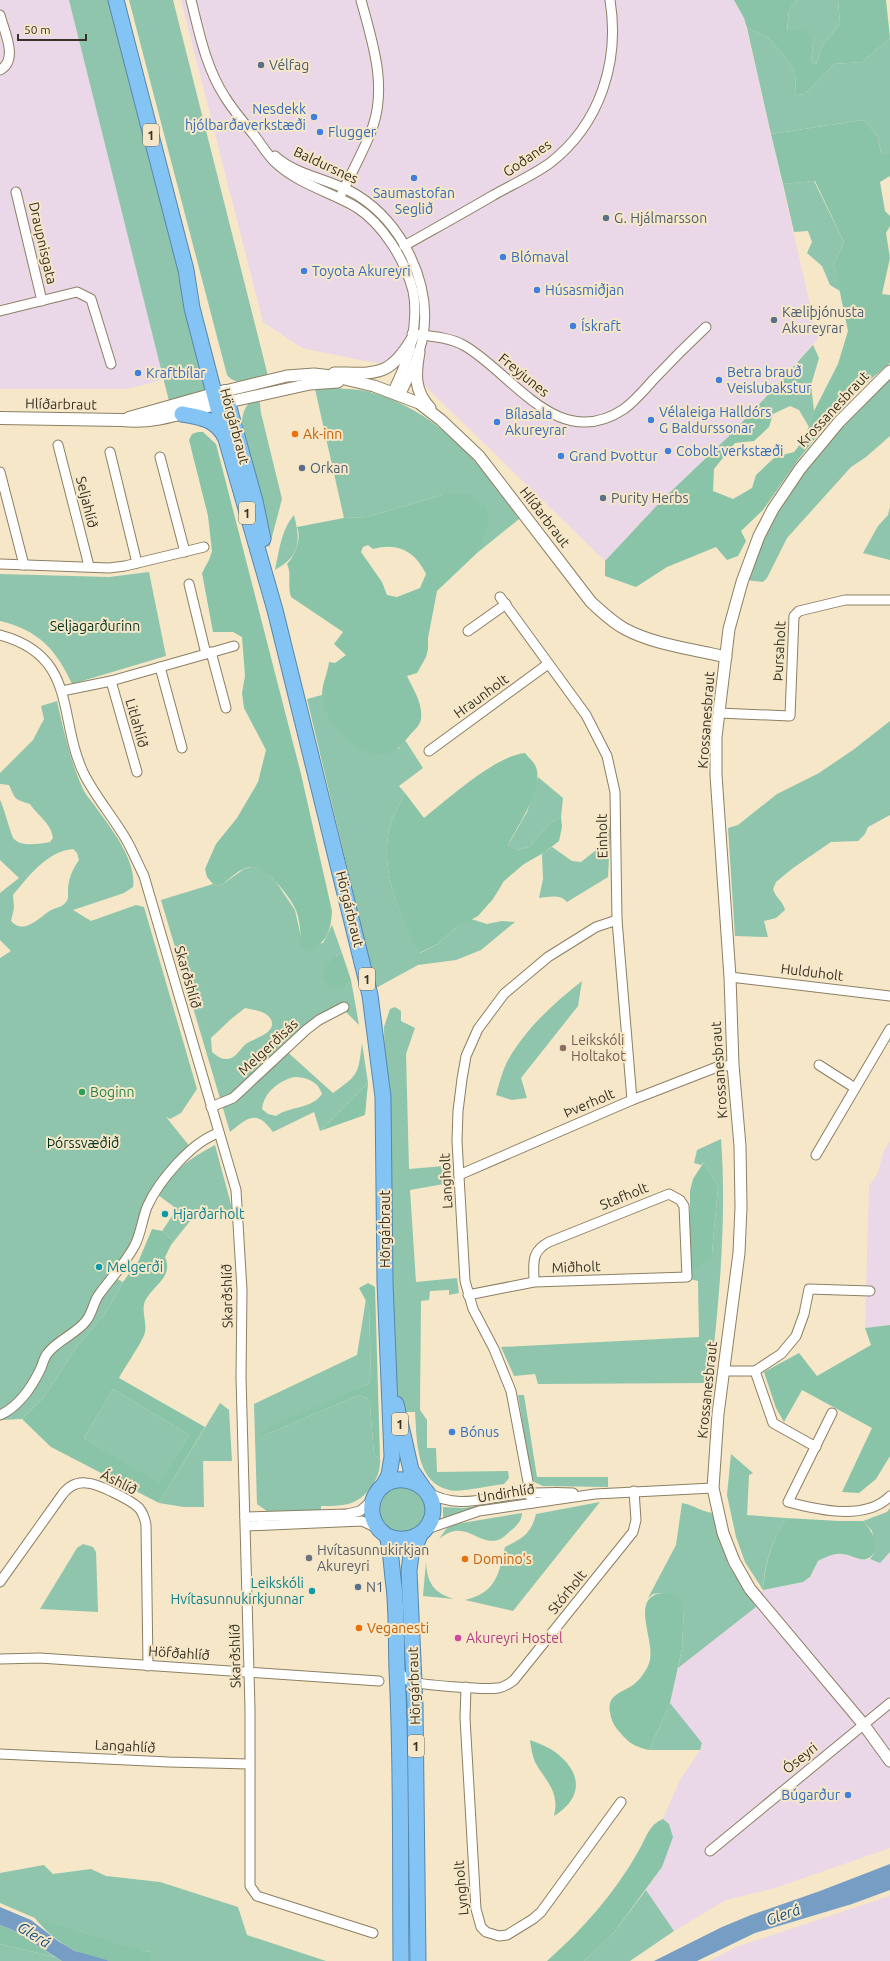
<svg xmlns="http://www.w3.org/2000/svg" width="890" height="1961" viewBox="0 0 890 1961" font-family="Ubuntu,sans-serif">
	<rect width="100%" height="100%" fill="#f5e7c8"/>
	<g fill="#ead7e8">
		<path d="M0,0H81L188,373L127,389H0Z"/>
		<path d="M181,0H734L744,18L818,339L728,437L663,499L605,561L424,385L396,365L365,361L302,348L263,322Z"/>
		<path d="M890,1141V1325L865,1328L869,1186L878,1173L883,1153Z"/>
		<path d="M890,1552V1848L775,1888L726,1900L674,1931L646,1890L662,1867L669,1824L663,1819L680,1780L700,1750L702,1744L670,1703L678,1668L756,1607L750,1599L763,1590L803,1582L811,1577L818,1561L830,1555L841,1554L864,1560L870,1559L876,1560L886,1558Z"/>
		<path d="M890,1896V1961H709L736,1947Z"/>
	</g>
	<g fill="#8ec5ac" fill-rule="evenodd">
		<path d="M69,0H109L206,374C207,377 208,383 206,387C203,394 177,399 169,401Z"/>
		<path d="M129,0H173L268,376C255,379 237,388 227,375Z"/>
		<path d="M797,0H838L840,24L822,46L816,64L811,62L813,44L787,32L789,10Z"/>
		<path d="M747,28L766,36L782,53L795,72L796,95L805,94L834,64L862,62L890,38V154H881L878,136L863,120L771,134Z"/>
		<path d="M814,181L844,242L834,264L840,291L830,285L822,266L807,253L812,242L808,231L794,232L783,184Z"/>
		<path d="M813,345L819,358L811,385L814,411L809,427L799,410L790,406L773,414L763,400Z"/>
		<path d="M890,376V436L866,457L851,467L787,538L767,578L763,582L746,580C762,544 777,506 801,475C827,439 859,407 890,376Z"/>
		<path d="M334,388C346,389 359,389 370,392C440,412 479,462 519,519L477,553L484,535L442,495L367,517L344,518L315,389Z"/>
		<path d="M259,397L261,413L282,499L269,548L261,505L242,422C243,409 247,402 259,397Z"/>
		<path d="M890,507V560L863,553L878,526L888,515Z"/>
		<path d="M294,515C301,542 300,556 275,570C279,552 281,530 294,515Z"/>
		<path d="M149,572L166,656L72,684C56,649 38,630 0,621V574L109,577Z"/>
		<path d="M322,695L327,715L398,749L405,740L423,768L399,786L405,793C398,806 390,822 388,836C382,877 401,918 420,953L438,944L455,928L471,919L487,924L502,921L515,922L481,950L456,960L418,965L376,988L307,699Z"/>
		<path d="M57,701C64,731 70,761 83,789C86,796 93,802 97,809C112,829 137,862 133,887L124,893L73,910L91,921L136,905L144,907L197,1089L181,1113L170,1119L166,1117L191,1148L156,1182L143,1207L132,1245L111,1276L123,1282L107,1311L75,1349L44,1397L22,1419L0,1420V958L11,951L0,940V893L19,878L0,860V800C4,807 11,836 14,839C21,847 40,844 50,842L53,838C51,823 38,816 30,804C15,799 16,801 9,785L0,784V773L33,740L44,719L41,706ZM73,849L77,853L79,860C72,870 68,880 68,892C68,893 68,897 68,898C65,908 55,907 48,912C38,919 23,935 11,921L14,908L13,895C28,877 47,851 73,849Z"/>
		<path d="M890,721V815L868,827L865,834L858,841L831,842L793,868L776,882L773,889C775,897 783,901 785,910L776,918L764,921L768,937L735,936L728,828L738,825L777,794L819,773L853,750Z"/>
		<path d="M538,777L563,798L561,817L550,823L529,847L517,850L508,845L527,812Z"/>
		<path d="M611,822L608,877L567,902C560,894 549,897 539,898L543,879L542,854L552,847L572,861L581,862L605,843Z"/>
		<path d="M252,867L262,868L276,882L295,910L301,937V947L323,943L332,925L342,953L336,956L346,987L351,980L359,1025L344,1010L338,1008L283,1048L333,1093C359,1074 358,1075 362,1043L368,1083L320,1131L314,1112L273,1132C257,1110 249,1116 230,1132L161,900L213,884L220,886L244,869ZM245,1008C254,1010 273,1012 272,1025C271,1034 254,1039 247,1043C240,1048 236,1060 225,1059C220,1059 216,1055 212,1052L211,1038L231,1019ZM294,1077C306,1077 318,1081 322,1094C312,1109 290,1106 276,1116L268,1114L262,1109C264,1092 279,1081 294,1077Z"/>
		<path d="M582,981L578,1006L521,1078L527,1098L512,1100L496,1095C499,1084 502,1072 507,1062C525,1029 553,1004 582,981Z"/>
		<path d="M395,1007L401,1011V1021L415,1028L406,1054L409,1169L444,1166V1184L410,1190L416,1282L457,1278L459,1293L449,1295V1290L430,1291L429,1300L421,1301L420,1410L427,1420V1448H436L437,1472L508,1471L509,1478L504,1484C492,1485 459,1493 449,1490C415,1482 417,1439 415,1412H404L400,1402L397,1390L387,1158L384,1027L390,1009Z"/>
		<path d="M721,1139C727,1220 719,1302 710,1383L538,1384L535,1374L514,1376L501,1347L699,1337L698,1281L690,1279V1268L712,1253L718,1187L704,1162L701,1165L694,1163L697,1150Z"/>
		<path d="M215,1145L233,1212L198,1211L171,1245V1239L162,1231L177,1209L158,1195C172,1171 190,1158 215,1145Z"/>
		<path d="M366,1299L369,1306L371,1381L367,1385L258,1438L359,1395L367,1398L370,1406L374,1455L380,1458C382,1479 364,1503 343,1505C336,1506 329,1506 321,1506V1512H268L257,1504L254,1404L357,1355Z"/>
		<path d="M113,1389L189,1435L159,1484L84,1438Z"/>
		<path d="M518,1395H524L537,1477H608V1487L543,1486L534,1482L531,1477Z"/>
		<path d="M220,1403L229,1410L232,1461H203L204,1507H184L159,1503Z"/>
		<path d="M731,1454L753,1473L749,1475L747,1515L786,1518C772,1544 765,1559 763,1590L745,1562L736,1537L727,1495Z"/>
		<circle cx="403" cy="1510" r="23"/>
		<path d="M506,1501L509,1502L506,1504L463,1511L443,1520V1507L463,1508Z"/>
		<path d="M600,1502L513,1611L465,1600C496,1593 499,1574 505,1547C523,1538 531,1534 536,1514Z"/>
		<path d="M682,1503C694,1505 702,1512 713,1513L728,1564L756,1607L678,1668L682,1649L684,1609L663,1593L653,1594L648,1598L676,1545Z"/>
		<path d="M890,1508V1552L880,1563L870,1559L876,1551L872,1531L863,1521L887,1512Z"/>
		<path d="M522,1513C522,1520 518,1524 513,1529C508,1532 504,1538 498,1540C477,1546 465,1517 439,1539L447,1528L456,1524Z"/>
		<path d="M83,1544L93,1547L96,1552L98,1612L40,1609L77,1548Z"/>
		<path d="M426,1562C427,1583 434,1593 454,1599L423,1596Z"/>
		<path d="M670,1703L702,1743L700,1750H649Z"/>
		<path d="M44,1865L53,1874L91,1869L106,1876L160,1882L238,1907L247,1935L326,1961H150V1952L133,1949L82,1932L51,1925L0,1903V1873Z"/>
		<path d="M646,1890L674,1931L630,1961H584L615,1931Z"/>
		<path d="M0,1944L55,1957L62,1961H0Z"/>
	</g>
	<g fill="#89c4a9" fill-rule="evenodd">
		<path d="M734,0H797L789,10L787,31L805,29L813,44L811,62L816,64L822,46L840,24L838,0H886L890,38L862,62L834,64L805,94L796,95L795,72L782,53L766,36L747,28L744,18Z"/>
		<path d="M863,120L878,136L881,154H890V176L880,182L885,211L890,216V226L886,233L890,258L882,294L890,295V363L845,401L798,460L763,510L741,531L746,541L738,556L727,560L716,547L667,567L636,587L605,576V561L663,499L728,437L763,400L773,414L769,427L754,441L735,443L714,469L713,491L733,499L752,488L756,475L775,457L794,452L805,438L814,411L838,364L848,331L834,264L844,242L815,181L783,184L771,134Z"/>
		<path d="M198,432H203L216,444L301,774L332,911C331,932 326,944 306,952L301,947C301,935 300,921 296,910C290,897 267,866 251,867C239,868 230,879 220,886L213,884L207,877L205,869L216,844L237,818L258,782L266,750L244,708L242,693L245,676L242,637L233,632H213L202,573L209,560L212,551L208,516L189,440L192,434Z"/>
		<path d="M455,494L470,495L482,503L486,508L489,519L482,543L477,553L437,591L428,638V649L426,657L417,673L407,676C413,689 423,703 421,719C420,726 413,731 409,736C403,743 398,751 388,753C359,761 322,723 322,695C322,684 328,672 329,662L335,663L346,655L334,644L343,632L291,597C287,585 292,574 287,564C295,555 302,539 297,527L344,518L367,517L442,495ZM368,545L373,549C398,542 415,551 426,574L420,588L397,597L387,595L382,582L361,552L363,547Z"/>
		<path d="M525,753C528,757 533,761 535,765C546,785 517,827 508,845L517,850L529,847L550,823L561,817L562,827L559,841L545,852L524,864L504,881L493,899L478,916L455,928L438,944L419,953C401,918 382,877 388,836C390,822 398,806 405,793L424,818C448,799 495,756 525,753Z"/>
		<path d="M342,953L351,980L346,987L338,989L329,987L322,978C323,967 333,957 342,953Z"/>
		<path d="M368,1083L365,1115L320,1131Z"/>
		<path d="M704,1162L718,1187L712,1253L708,1261L693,1270L690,1268V1191L693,1179Z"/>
		<path d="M152,1229L162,1231L171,1239V1245L165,1257C174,1277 153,1285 145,1301C141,1311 147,1322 145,1332C144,1340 124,1368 119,1378L205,1427L159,1503L51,1447L22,1419L44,1397L75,1349L107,1311L123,1282L139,1260ZM113,1389L189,1435L159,1483L84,1438Z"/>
		<path d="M368,1283L375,1287L380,1458L374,1455L370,1406L367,1398L359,1395L258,1438L260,1434L269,1427L367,1385L371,1381L369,1306L359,1288Z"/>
		<path d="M890,1325V1456L876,1479L859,1493L842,1492L872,1428L802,1390L784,1422L776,1408L764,1372L799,1353L817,1376L871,1345L865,1328Z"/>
		<path d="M786,1518L839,1521H863C871,1530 876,1538 876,1551C864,1567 858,1556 842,1554C833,1553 825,1558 818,1561L810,1577L803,1582L763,1590C765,1561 772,1543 786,1518Z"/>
		<path d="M663,1593L674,1595L680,1601L684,1609L682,1649L670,1703L649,1750C632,1746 628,1742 617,1729C613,1724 611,1719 610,1712C607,1695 621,1693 633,1685C640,1680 648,1669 650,1660C655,1639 629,1596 663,1593Z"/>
		<path d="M530,1740C540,1744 552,1748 560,1756C584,1777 580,1800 554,1816C560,1791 546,1782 535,1762C532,1755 531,1747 530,1740Z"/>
		<path d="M663,1819L669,1824L673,1837L662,1867L615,1931L584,1961H547C583,1929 614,1894 638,1852C646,1839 648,1825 663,1819Z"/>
		<path d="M34,1917C50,1924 65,1927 82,1932C105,1938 126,1948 150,1952V1961C137,1961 123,1961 110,1961C79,1957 53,1941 34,1917Z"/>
		<path d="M0,1925L13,1930L55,1957L0,1944Z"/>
	</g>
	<g fill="#769dc4">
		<path d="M890,1864V1890L852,1904L755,1933L697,1961H654L722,1927L751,1915L820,1891Z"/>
		<path d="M0,1907L31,1920L58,1941L75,1951L110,1961H62L13,1930L0,1925Z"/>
	</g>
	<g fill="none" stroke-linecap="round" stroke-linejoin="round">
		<g stroke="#8d7f63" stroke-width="11">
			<g id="minor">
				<path d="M191,0C199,32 206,68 225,97C233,110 244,123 254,135C262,145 267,155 277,164C299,184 330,192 356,207C383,224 405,260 413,291C416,305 415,325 412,339C409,358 400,376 392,393"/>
				<path d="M0,15C4,31 19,60 0,70"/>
				<path d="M275,156C297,176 331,179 357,195C402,223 432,283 423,336C419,357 409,376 400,396"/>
				<path d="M16,192L42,301"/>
				<path d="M342,193C352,171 365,149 373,126C387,84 372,41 361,0"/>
				<path d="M404,246C434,229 463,213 492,196C511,185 532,176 550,163C600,124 620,62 610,0"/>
				<path d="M0,311L77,292L91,299L111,364"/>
				<path d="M412,334C430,336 450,337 465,346C514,375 558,453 624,409C635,401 645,389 654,379C671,361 688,344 706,327"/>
				<path d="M58,445L89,566"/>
				<path d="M110,452L137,563"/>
				<path d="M160,457L185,552"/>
				<path d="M0,472L24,565"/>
				<path d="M0,564L109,568L125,566L204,547"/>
				<path d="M189,584L206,654"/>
				<path d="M500,597L586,715L607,756L615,792L617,920L632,1100"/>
				<path d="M468,631L506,604"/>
				<path d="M0,635C79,656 57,719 84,774C96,798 114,818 127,841C133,852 138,864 144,876L236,1190L242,1290L241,1377L250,1709V1886L257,1896L373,1933"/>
				<path d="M211,652L226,708"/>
				<path d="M160,667L182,748"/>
				<path d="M111,681L137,772"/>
				<path d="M62,691L111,681L234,646"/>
				<path d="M719,713L790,716L794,616L799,611L845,600H890"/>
				<path d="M429,751L548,664"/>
				<path d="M730,977L890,996"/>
				<path d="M819,1065L855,1088"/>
				<path d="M211,1107L233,1098L306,1030L319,1020L344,1007"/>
				<path d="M816,1155L890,1029"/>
				<path d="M459,1175L632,1100L717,1067L733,1065"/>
				<path d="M468,1295L534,1282L687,1277L684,1206L680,1200L669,1194L549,1242C530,1252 534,1264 534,1282"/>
				<path d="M724,1371H755L781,1354L796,1336L804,1314L809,1289L870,1291"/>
				<path d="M755,1371L773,1423L816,1447"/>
				<path d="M832,1413L788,1502C818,1510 866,1521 890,1496"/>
				<path d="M0,1415C20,1406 32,1387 41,1368C43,1363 44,1358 47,1354C57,1340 75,1335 86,1321C92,1314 93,1304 98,1296C110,1279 125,1264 135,1245C141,1233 142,1220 147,1207C158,1182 192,1141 219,1133"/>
				<path d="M427,1492C456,1509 481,1499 512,1495C532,1493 553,1492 573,1493"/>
				<path d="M532,1503L511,1391L494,1349L473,1309L465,1281L457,1141L458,1111L462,1079L466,1056L478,1029L504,994L548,957L596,927L617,920"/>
				<path d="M245,1517L347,1514L360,1511L373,1500"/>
				<path d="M246,1526L362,1521L377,1528"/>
				<path d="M427,1529L479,1511L595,1494L713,1488"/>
				<path d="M0,1582L62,1495C68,1487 76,1482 86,1483C97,1483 131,1500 139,1508C143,1513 145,1519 146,1525L148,1666"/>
				<path d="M0,1659L40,1658L379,1681"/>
				<path d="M398,1670C401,1675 404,1678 409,1681C419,1685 486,1690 498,1688C504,1687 509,1684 514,1680L633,1532L636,1520L634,1491"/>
				<path d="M466,1687L465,1718L476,1909L481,1927L486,1932L499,1936L507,1935L533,1919L541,1912L621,1802"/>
				<path d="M0,1754L169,1762L249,1764"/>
				<path d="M710,1851L890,1703"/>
			</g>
		</g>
		<g stroke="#8d7f63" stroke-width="13">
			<g id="tertiary">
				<path d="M419,352C415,374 414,391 430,408"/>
				<path d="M890,371L839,422L800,469L773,509L759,536L742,582L729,629L716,737V775L730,977L733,1065L740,1146L741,1207L739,1253L718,1414L713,1488L723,1533L734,1561L750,1589L864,1725L890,1761"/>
				<path d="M334,373C375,373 389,378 412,339"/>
				<path d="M225,391L287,376L314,374L332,376L374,386L419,403L441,420L479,456L591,602C602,612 612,622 625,629C655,645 693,649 726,657"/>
				<path d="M228,402L310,384L338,382"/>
			</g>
		</g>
		<g stroke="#8d7f63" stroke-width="14">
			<g id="secondary">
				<path d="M0,418L122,420C160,424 187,410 224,402"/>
				<path d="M129,418L225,391"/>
			</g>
		</g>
		<g stroke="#5687ab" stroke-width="17">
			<g id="trunk">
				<path d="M116,0L186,270L192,308L226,439L275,610L370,995L383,1097L385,1282L392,1457L389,1475L383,1486"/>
				<path d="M228,404L255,501L263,539"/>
				<path d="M182,414C200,417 216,419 225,437"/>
				<path d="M396,1404L411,1470L422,1486"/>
				<path d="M387,1536C405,1544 426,1537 432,1517C440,1484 393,1465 376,1494C369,1505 371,1519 379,1529C381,1532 386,1534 387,1537C391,1546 392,1575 394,1586C397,1614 396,1642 397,1670C402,1767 400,1864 401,1961"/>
				<path d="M418,1961L415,1705L409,1571L411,1555L421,1533"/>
			</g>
		</g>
		<use href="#minor" stroke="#fff" stroke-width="9"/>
		<use href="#tertiary" stroke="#fff" stroke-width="11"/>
		<use href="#secondary" stroke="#fff" stroke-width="12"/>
		<use href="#trunk" stroke="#84c4f4" stroke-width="15"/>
	</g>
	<g fill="#5c6f8a" stroke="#f5e7c8" stroke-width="1.5">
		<circle cx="261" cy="65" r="4"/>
		<circle cx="606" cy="218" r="4"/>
		<circle cx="774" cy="320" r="4"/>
		<circle cx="302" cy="468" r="4"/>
		<circle cx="603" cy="498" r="4"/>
		<circle cx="358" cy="1587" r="4"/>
	</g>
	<g fill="#3f7fe0" stroke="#f5e7c8" stroke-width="1.5">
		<circle cx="314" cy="117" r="4"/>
		<circle cx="320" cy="132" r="4"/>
		<circle cx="414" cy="178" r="4"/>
		<circle cx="503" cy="257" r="4"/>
		<circle cx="304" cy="271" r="4"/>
		<circle cx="537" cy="290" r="4"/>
		<circle cx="573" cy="326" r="4"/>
		<circle cx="138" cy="373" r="4"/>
		<circle cx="719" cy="380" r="4"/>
		<circle cx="651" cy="420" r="4"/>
		<circle cx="497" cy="422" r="4"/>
		<circle cx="668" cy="451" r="4"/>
		<circle cx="561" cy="456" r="4"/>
		<circle cx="452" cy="1432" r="4"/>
		<circle cx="848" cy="1795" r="4"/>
	</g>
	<g fill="#e8710a" stroke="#f5e7c8" stroke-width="1.5">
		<circle cx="295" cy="434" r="4"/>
		<circle cx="465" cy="1559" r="4"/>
		<circle cx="359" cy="1628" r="4"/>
	</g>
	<circle fill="#8d6e63" stroke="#f5e7c8" stroke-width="1.5" cx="563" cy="1048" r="4"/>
	<circle fill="#2e9e5b" stroke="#f5e7c8" stroke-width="1.5" cx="82" cy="1092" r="4"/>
	<g fill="#0f9aa8" stroke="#f5e7c8" stroke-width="1.5">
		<circle cx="165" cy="1214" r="4"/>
		<circle cx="99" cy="1267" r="4"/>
		<circle cx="312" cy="1591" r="4"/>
	</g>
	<circle fill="#6b7280" stroke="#f5e7c8" stroke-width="1.5" cx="309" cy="1558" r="4"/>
	<circle fill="#d1479c" stroke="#f5e7c8" stroke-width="1.5" cx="458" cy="1638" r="4"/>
	<g text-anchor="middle" stroke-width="4" stroke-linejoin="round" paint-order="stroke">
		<g fill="#f5e7c8" stroke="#716857" stroke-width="1">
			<rect x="143" y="124" width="16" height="22" rx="3"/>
			<rect x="239" y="502" width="16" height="22" rx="3"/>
			<rect x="359" y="968" width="16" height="22" rx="3"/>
			<rect x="392" y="1413" width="16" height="22" rx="3"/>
			<rect x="408" y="1735" width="16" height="22" rx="3"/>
		</g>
		<g font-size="13" font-weight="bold" fill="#383226">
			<text x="151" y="140">1</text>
			<text x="247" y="518">1</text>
			<text x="367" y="984">1</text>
			<text x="400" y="1429">1</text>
			<text x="416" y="1751">1</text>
		</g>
		<g font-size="14" fill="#4e5e75" stroke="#f5e7c8" text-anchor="start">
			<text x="269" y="70">Vélfag</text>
			<text x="614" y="223">G. Hjálmarsson</text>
			<text x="782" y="317">Kæliþjónusta<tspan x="782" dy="16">Akureyrar</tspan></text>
			<text x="310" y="473">Orkan</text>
			<text x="611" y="503">Purity Herbs</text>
			<text x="366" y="1592">N1</text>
		</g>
		<g font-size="14" fill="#366cbe" stroke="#f5e7c8" text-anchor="start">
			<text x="306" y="114" text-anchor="end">Nesdekk<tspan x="306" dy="16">hjólbarðaverkstæði</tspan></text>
			<text x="328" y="137">Flugger</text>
			<text x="414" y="198" text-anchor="middle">Saumastofan<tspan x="414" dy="16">Seglið</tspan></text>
			<text x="511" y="262">Blómaval</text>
			<text x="312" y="276">Toyota Akureyri</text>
			<text x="545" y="295">Húsasmiðjan</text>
			<text x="581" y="331">Ískraft</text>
			<text x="727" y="377">Betra brauð<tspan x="727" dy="16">Veislubakstur</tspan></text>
			<text x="146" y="378">Kraftbílar</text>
			<text x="659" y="417">Vélaleiga Halldórs<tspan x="659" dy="16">G Baldurssonar</tspan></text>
			<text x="505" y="419">Bílasala<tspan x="505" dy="16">Akureyrar</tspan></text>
			<text x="676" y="456">Cobolt verkstæði</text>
			<text x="569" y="461">Grand Þvottur</text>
			<text x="460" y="1437">Bónus</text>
			<text x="840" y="1800" text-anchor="end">Búgarður</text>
		</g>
		<g font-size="14" fill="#383226" stroke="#f5e7c8">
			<text transform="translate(527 158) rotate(-34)" y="5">Goðanes</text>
			<text transform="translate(326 165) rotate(25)" y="5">Baldursnes</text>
			<text transform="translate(43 243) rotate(77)" y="5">Draupnisgata</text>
			<text transform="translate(524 375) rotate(39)" y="5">Freyjunes</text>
			<text transform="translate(61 404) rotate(1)" y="5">Hlíðarbraut</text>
			<text transform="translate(833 409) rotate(-47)" y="5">Krossanesbraut</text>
			<text transform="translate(235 426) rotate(75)" y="5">Hörgárbraut</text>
			<text transform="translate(87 502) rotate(76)" y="5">Seljahlíð</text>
			<text transform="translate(545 517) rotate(52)" y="5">Hlíðarbraut</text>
			<text transform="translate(779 651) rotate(-87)" y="5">Þursaholt</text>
			<text transform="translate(481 696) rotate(-36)" y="5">Hraunholt</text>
			<text transform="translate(706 720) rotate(-86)" y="5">Krossanesbraut</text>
			<text transform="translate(137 723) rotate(74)" y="5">Litlahlíð</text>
			<text transform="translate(602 836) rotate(-91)" y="5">Einholt</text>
			<text transform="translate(350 909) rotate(76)" y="5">Hörgárbraut</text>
			<text transform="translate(812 972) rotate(7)" y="5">Hulduholt</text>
			<text transform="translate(188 977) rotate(74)" y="5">Skarðshlíð</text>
			<text transform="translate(268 1047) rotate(-43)" y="5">Melgerðisás</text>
			<text transform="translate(719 1070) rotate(-94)" y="5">Krossanesbraut</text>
			<text transform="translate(589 1103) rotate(-23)" y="5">Þverholt</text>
			<text transform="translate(446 1181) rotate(-93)" y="5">Langholt</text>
			<text transform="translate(624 1196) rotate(-22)" y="5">Stafholt</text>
			<text transform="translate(385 1229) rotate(-90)" y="5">Hörgárbraut</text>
			<text transform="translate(576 1267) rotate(-2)" y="5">Miðholt</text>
			<text transform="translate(227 1296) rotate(-91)" y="5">Skarðshlíð</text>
			<text transform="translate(707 1390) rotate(-84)" y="5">Krossanesbraut</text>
			<text transform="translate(119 1482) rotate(26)" y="5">Áshlíð</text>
			<text transform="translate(506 1493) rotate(-9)" y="5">Undirhlíð</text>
			<text transform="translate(567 1592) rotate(-51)" y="5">Stórholt</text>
			<text transform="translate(179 1653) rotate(4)" y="5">Höfðahlíð</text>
			<text transform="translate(235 1656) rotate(-91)" y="5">Skarðshlíð</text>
			<text transform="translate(414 1686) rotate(-92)" y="5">Hörgárbraut</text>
			<text transform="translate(125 1746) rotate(3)" y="5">Langahlíð</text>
			<text transform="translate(800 1758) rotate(-39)" y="5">Óseyri</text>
			<text transform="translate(461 1888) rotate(-95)" y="5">Lyngholt</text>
		</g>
		<g font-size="14" fill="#c56008" stroke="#f5e7c8" text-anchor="start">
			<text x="303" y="439">Ak-inn</text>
			<text x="473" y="1564">Domino's</text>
			<text x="367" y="1633">Veganesti</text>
		</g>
		<g font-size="14" fill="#003321" stroke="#f5e7c8">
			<text x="95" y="631">Seljagarðurinn</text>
			<text x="83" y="1148">Þórssvæðið</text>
		</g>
		<g font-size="14" fill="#785e54" stroke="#f5e7c8" text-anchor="start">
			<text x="571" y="1045">Leikskóli<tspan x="571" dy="16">Holtakot</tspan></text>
		</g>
		<g font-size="14" fill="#27864d" stroke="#f5e7c8" text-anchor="start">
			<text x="90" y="1097">Boginn</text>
		</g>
		<g font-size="14" fill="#0d838f" stroke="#f5e7c8" text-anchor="start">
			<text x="173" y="1219">Hjarðarholt</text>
			<text x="107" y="1272">Melgerði</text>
			<text x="304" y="1588" text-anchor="end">Leikskóli<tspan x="304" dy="16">Hvítasunnukirkjunnar</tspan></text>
		</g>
		<g font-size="14" fill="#5b616d" stroke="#f5e7c8" text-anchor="start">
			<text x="317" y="1555">Hvítasunnukirkjan<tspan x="317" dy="16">Akureyri</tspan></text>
		</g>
		<g font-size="14" fill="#b23c85" stroke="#f5e7c8" text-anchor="start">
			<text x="466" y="1643">Akureyri Hostel</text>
		</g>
		<g font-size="15" font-style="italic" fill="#155082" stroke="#f5e7c8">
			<text transform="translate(783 1915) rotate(-20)" y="5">Glerá</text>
			<text transform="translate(34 1935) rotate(31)" y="5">Glerá</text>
		</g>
	</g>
	<path d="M18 34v6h68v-6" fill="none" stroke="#383226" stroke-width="2"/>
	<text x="24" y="34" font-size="12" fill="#383226" stroke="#f5e7c8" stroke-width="3" paint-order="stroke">50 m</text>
</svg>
